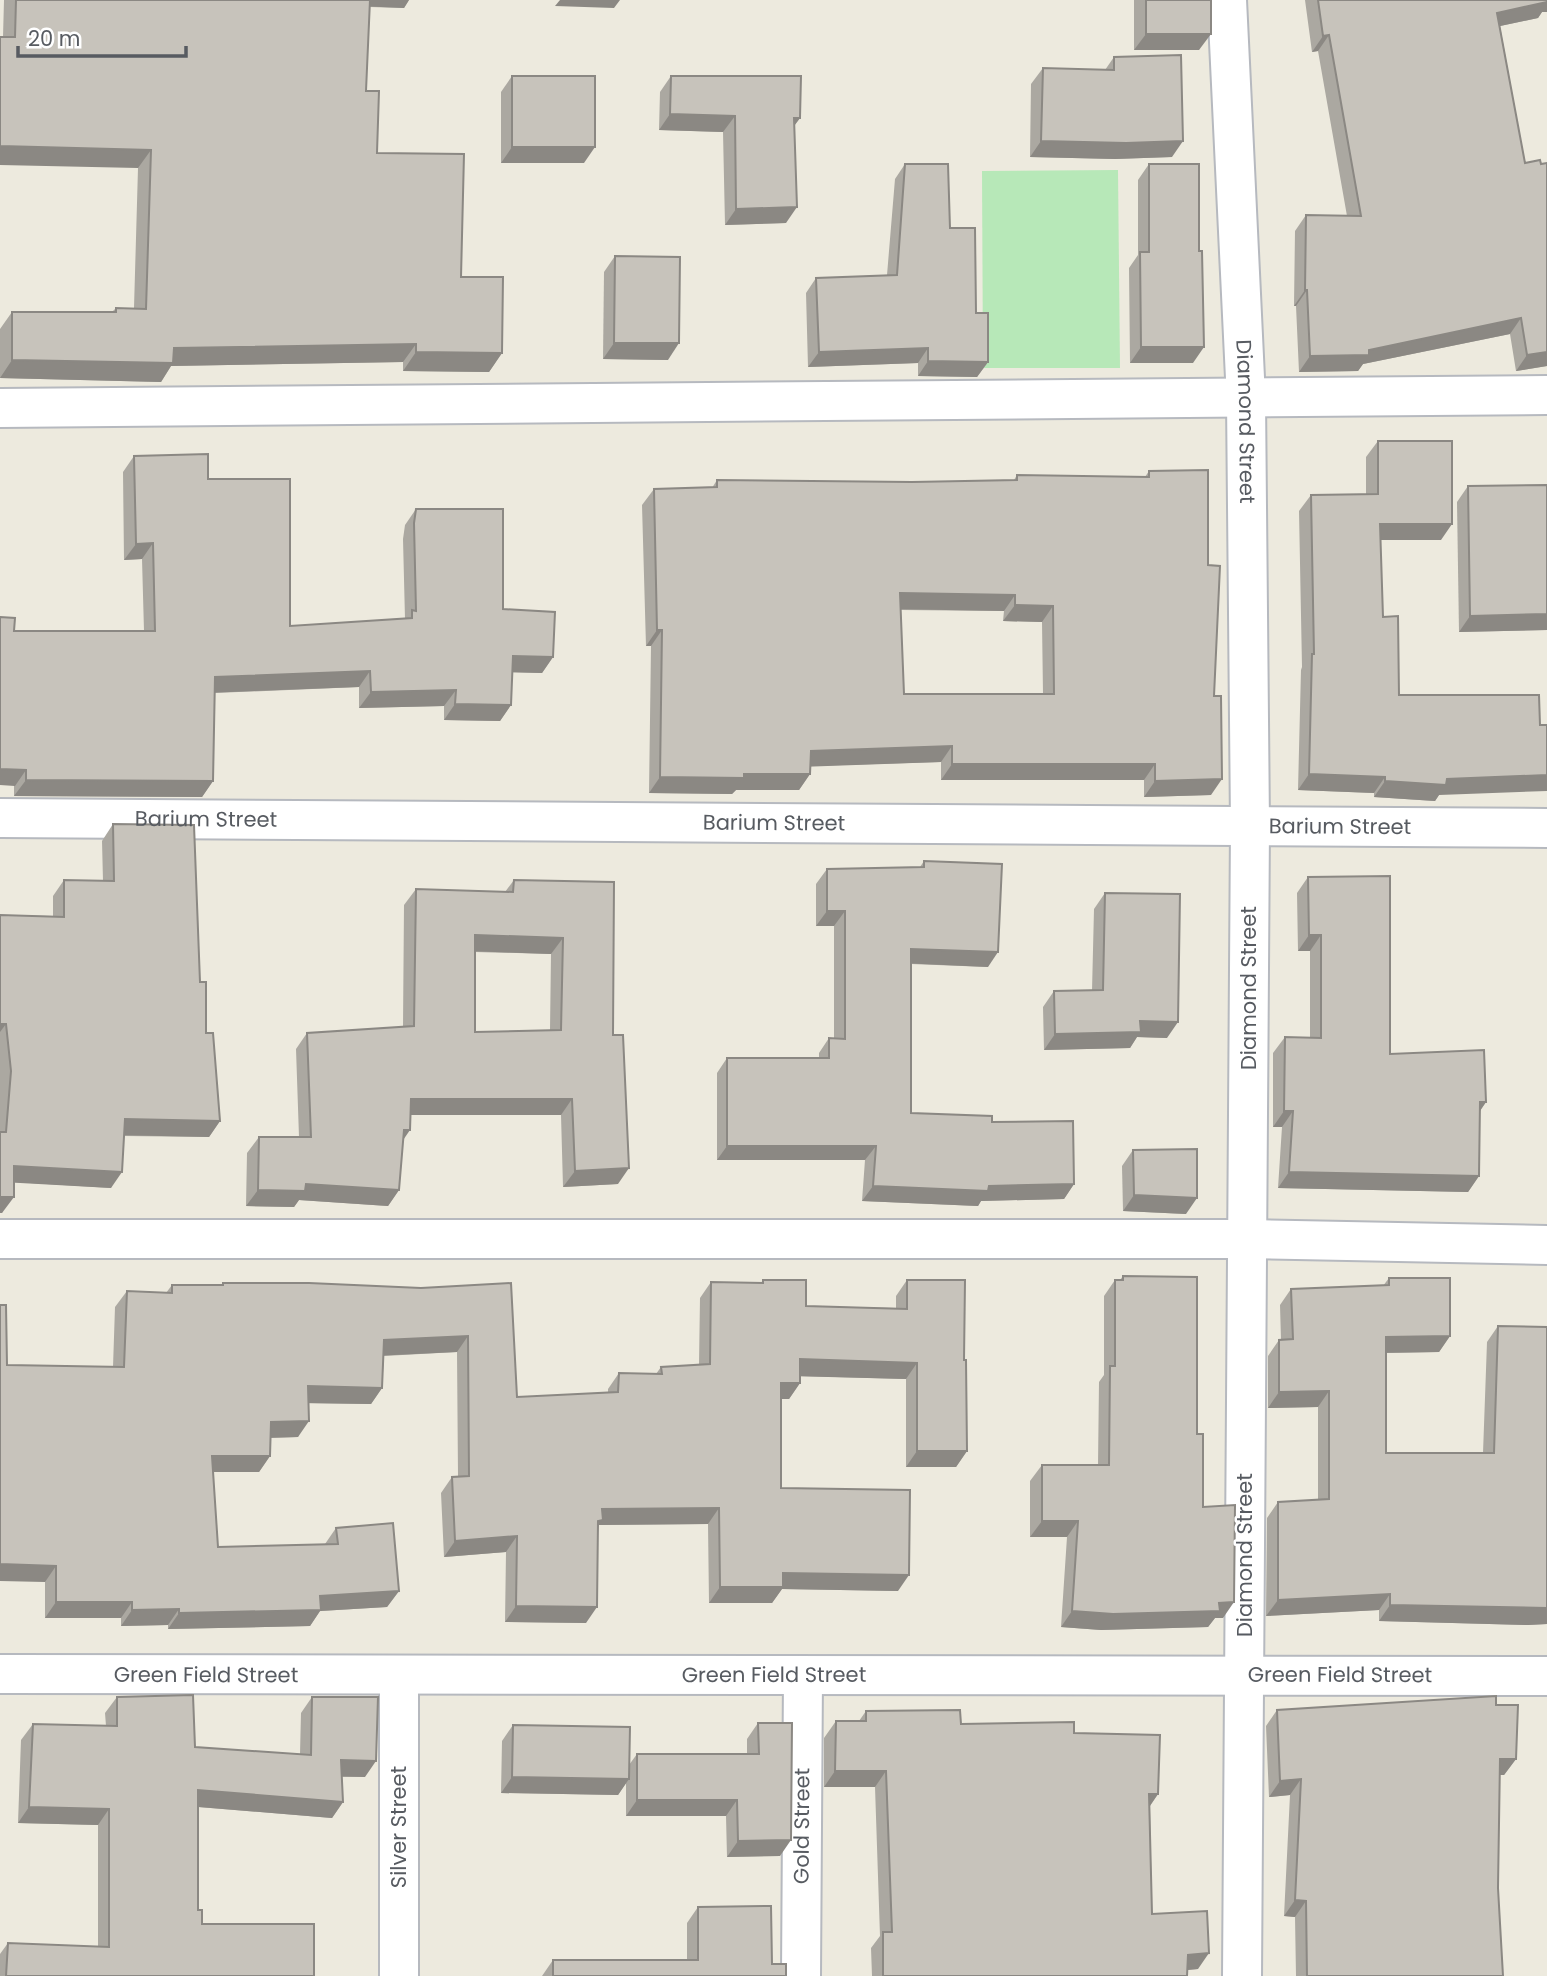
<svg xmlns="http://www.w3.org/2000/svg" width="1547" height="1976" viewBox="0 0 1547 1976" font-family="Poppins,sans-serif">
	<rect width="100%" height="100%" fill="#edeade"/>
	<path fill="#b7e8b8" d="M1118,170L1120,368H983L982,171Z"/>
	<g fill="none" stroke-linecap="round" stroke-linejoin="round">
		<g stroke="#b6b9bf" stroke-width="42">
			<g id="minor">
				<path id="s1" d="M1227,0L1246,399L1250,826L1242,1976"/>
				<path d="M0,408L1547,395"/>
				<path id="s2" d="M0,818L1547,828"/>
				<path d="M0,1239H1247L1547,1245"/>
				<path id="s3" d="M0,1674C516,1678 1031,1672 1547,1676"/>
				<path d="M399,1976V1677"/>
				<path id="s4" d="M801,1976L803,1676"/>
			</g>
		</g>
		<use href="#minor" stroke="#fff" stroke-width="38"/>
	</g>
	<g fill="#aba8a1" fill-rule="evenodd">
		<path d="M4,0H409L404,8L370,7L366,91L377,153L461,277L502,353L489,372L403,371V362L171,366L161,382L0,378V329L12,312H112L116,308H134L138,168L3,37Z"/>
		<path d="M1134,0H1211L1199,50H1134Z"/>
		<path d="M1305,0H1547V12H1542L1538,18L1500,26L1525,163L1541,164L1547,163V366L1516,371L1510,334L1363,364L1358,371L1299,372L1296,306H1294L1295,231L1306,215L1347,216L1318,51L1312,52Z"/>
		<path d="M1114,57L1172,157L1115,159L1030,157L1031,84L1043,68L1105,70Z"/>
		<path d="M512,76L584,163H501V92Z"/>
		<path d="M671,76L800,118L794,126L786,223L725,225L723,132L659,130L660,92Z"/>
		<path d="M905,164L950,228L976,313L988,362L977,377L918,376V363L808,367L806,293L816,278L887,275L895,179Z"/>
		<path d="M1149,164L1193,363H1130L1129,268L1138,255V180Z"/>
		<path d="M615,256L668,360L603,359L604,272Z"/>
		<path d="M1378,441L1441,540H1380L1383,617L1399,695L1439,795L1435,801L1374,797V793L1298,790L1301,670L1302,667L1299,511L1311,495H1366V457Z"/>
		<path d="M134,456L208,479L290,626L405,619L403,539L405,525L416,509L503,609L553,657L542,673L512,672L511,705L500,721L444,720V706L359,708V687L215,693L213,781L202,797L14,796V631H144L142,559L124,560L123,472Z"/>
		<path d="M1149,471L1208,565L1211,795L1144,797V780H941V762L810,766V774L799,790H736L732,794L649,793L651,646H646L642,505L654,489L712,488L717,480L912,482L1014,480L1017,475L1145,477ZM901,610L1004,611L1003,621L1042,622L1043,694H904Z"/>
		<path d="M1468,486L1547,630L1459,632L1457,502Z"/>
		<path d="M113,824L200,982L206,1033L220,1121L209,1137L124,1136L111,1188L14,1182L2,1213H0V915L53,916V896L64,880L103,881L102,841Z"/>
		<path d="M924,861L988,967L911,964V1113L992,1122L1074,1184L1064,1199L981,1201L978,1206L862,1201L865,1160H717V1073L727,1058H819V1053L829,1038H834V926H816V884L827,869L920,867Z"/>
		<path d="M1308,877L1390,1054L1486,1102L1480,1111L1479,1176L1468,1192L1278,1188L1282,1127H1273V1053L1285,1037L1310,1038V951H1298L1297,893Z"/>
		<path d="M514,880L614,882L613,1035L618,1184L563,1187L561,1115H411L403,1141L399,1190L388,1206L299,1200L294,1207L246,1206L247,1153L259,1137H299L296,1049L307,1033L403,1027L404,905L416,889L505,892ZM475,952L551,954L550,1030L475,1032Z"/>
		<path d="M1105,893L1167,1038L1137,1037L1130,1048L1044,1050L1043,1007L1054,991H1092L1094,909Z"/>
		<path d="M1133,1150L1186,1214L1123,1211L1122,1166Z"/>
		<path d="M1123,1276L1197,1434L1203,1507L1223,1618H1215L1208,1627L1101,1630L1061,1627L1067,1537H1030V1481L1042,1465H1098L1099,1382L1104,1375V1296L1115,1280H1120Z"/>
		<path d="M1389,1278L1450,1336L1439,1352L1386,1353V1453H1483L1487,1342L1498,1326L1547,1327V1624L1528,1625L1379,1621V1610L1266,1616L1267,1518L1278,1502L1318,1500V1407L1268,1408V1356L1279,1340H1281L1280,1305L1291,1289L1383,1286Z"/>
		<path d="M763,1280L806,1306L896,1308V1296L907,1280L964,1360L967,1451L956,1467H906V1379L800,1376V1383L789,1399H781V1488L898,1591L782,1589L772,1603H709L708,1524L599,1525L586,1623L505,1622L506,1552L444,1557L441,1493L452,1477L458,1476L457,1352L384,1356L382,1388L371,1404L309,1403L298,1437L271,1438L270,1456L259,1472H213L218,1547L325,1544L336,1528L399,1591L387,1607L320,1611L310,1626L168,1629V1625L121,1626V1618H45V1582L7,1365L113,1367L115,1307L127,1291L166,1293L172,1285H222L223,1283L421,1288L511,1283L517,1397L608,1393V1389L619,1373L656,1374L661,1367L699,1365L700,1298L711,1282L761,1283Z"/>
		<path d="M117,1697L195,1747L300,1754L301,1713L312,1697L365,1777H342L343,1802L332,1818L198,1807V1910L202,1924L314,1976H0V1954L8,1943L98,1947V1825L18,1823L21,1740L33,1724L106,1726L105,1713Z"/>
		<path d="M1496,1705L1516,1759L1504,1775H1500L1498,1888L1503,1976H1296L1295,1917L1284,1916L1290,1795L1269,1797L1266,1726L1277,1710Z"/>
		<path d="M866,1711L961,1724L1074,1733L1158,1794L1150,1806L1152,1914L1198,1969L1187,1970V1976H872L871,1948L880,1936L875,1787H824V1738L836,1721H859Z"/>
		<path d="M758,1723L780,1856L727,1857L726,1816H626V1783L618,1795L501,1793L502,1741L513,1725L629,1765L637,1754H747V1739Z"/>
		<path d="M698,1907L786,1976H542L553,1960H687V1923Z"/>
	</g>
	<g fill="#8b8883">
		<path d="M362,0H409L404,8L358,6Z"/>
		<path d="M560,0H620L614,8L555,6Z"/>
		<path d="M1547,0V12H1542L1538,18L1486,29L1497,13Z"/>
		<path d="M1146,34H1211L1199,50H1134Z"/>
		<path d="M1329,35L1318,51L1312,52L1323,36Z"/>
		<path d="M670,114L735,116L723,132L659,130Z"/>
		<path d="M794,118H800L788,134Z"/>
		<path d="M1041,141H1183L1172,157L1115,159L1030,157Z"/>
		<path d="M0,146L151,150L138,168L0,165Z"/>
		<path d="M512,147H595L584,163H501Z"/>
		<path d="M797,207L786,223L725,225L736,209Z"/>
		<path d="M1305,290H1307L1296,306H1294Z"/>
		<path d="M1521,318L1510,334L1363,364L1358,371L1299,372L1310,356L1369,350Z"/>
		<path d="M614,343H679L668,360L603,359Z"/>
		<path d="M416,344L403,362L171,366L161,382L0,378L12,360L174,348Z"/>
		<path d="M1141,347H1204L1193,363H1130Z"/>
		<path d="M928,348L918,363L808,367L819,352Z"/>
		<path d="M416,352L502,353L489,372L403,371Z"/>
		<path d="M1547,352V366L1516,371L1527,355Z"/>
		<path d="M928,361L988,362L977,377L918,376Z"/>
		<path d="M1380,524H1452L1441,540H1369Z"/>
		<path d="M153,543L142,559L124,560L136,544Z"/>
		<path d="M900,593L1015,595L1004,611L889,609Z"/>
		<path d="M1015,605L1053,606L1042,622L1003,621Z"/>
		<path d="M1547,614V630L1459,632L1470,616Z"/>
		<path d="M657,630H662L651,646H646Z"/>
		<path d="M513,656L553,657L542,673L501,672Z"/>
		<path d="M370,671L359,687L204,693L215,677Z"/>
		<path d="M456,690L444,706L359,708L371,692Z"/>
		<path d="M455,704L511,705L500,721L444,720Z"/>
		<path d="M952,746L941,762L799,767L811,751Z"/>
		<path d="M952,764H1155L1144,780H941Z"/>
		<path d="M0,769L26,770L15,786L0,785Z"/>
		<path d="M744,774H810L799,790H736L732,794L649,793L660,777Z"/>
		<path d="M1309,774L1385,777L1374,793L1298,790Z"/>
		<path d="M1547,775V791L1439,795L1435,801L1374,797L1385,781L1447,779Z"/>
		<path d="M1222,779L1211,795L1144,797L1155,781Z"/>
		<path d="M26,780L213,781L202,797L14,796Z"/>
		<path d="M827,911H845L834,926H816Z"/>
		<path d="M475,935L563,938L551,954L464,951Z"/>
		<path d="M1309,935H1321L1310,951H1298Z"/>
		<path d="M911,949L998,952L988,967L900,963Z"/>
		<path d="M1140,1021L1178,1022L1167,1038L1137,1037L1130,1048L1044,1050L1055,1034Z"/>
		<path d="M0,1024H6L0,1032Z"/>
		<path d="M411,1099H572L561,1115H400Z"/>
		<path d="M1480,1102H1486L1475,1118Z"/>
		<path d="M1284,1111H1293L1282,1127H1273Z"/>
		<path d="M125,1119L220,1121L209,1137L114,1135Z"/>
		<path d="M404,1130H410L399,1146Z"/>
		<path d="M727,1146H876L865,1160H717Z"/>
		<path d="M14,1166L122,1172L111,1188L2,1182Z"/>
		<path d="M629,1168L618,1184L563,1187L575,1171Z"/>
		<path d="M1289,1172L1479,1176L1468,1192L1278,1188Z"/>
		<path d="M306,1184L399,1190L388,1206L299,1200L294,1207L246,1206L258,1190Z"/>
		<path d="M1074,1184L1064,1199L981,1201L978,1206L862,1201L873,1186Z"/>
		<path d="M1134,1195L1197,1198L1186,1214L1123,1211Z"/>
		<path d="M0,1197H14L2,1213H0Z"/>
		<path d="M468,1336L457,1352L373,1356L384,1340Z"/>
		<path d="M1450,1336L1439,1352L1375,1353L1386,1337Z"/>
		<path d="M800,1359L917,1363L906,1379L789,1376Z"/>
		<path d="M781,1383H800L789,1399H769Z"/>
		<path d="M308,1386L382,1388L371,1404L297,1403Z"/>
		<path d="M1329,1391L1318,1407L1268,1408L1279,1392Z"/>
		<path d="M309,1421L298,1437L260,1438L271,1422Z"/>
		<path d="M917,1451H967L956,1467H906Z"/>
		<path d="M212,1456H270L259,1472H201Z"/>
		<path d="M719,1508L708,1524L599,1525L591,1537L602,1509Z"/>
		<path d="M1042,1521H1078L1067,1537H1030Z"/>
		<path d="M517,1536L506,1552L444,1557L455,1541Z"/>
		<path d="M0,1564L56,1566L45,1582L0,1581Z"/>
		<path d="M783,1573L909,1575L898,1591L782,1589L772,1603H709L720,1587Z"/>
		<path d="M399,1591L387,1607L320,1611L310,1626L168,1629L179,1613L320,1596Z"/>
		<path d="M1390,1594L1379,1610L1266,1616L1278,1600Z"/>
		<path d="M56,1602H132L121,1618H45Z"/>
		<path d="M1234,1602L1223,1618H1215L1208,1627L1101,1630L1061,1627L1072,1611Z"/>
		<path d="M1390,1605L1547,1608V1624L1528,1625L1379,1621Z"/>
		<path d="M516,1606L597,1607L586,1623L505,1622Z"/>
		<path d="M179,1609L168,1625L121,1626L132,1610Z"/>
		<path d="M1500,1759H1516L1504,1775H1489Z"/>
		<path d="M341,1760L376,1761L365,1777L329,1776Z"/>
		<path d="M835,1771H886L875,1787H824Z"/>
		<path d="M512,1777L629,1779L618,1795L501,1793Z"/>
		<path d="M1301,1779L1290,1795L1269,1797L1280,1781Z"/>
		<path d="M198,1790L343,1802L332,1818L187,1806Z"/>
		<path d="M1149,1794H1158L1147,1810Z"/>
		<path d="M637,1800H737L726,1816H626Z"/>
		<path d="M29,1807L109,1809L98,1825L18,1823Z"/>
		<path d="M791,1840L780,1856L727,1857L738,1841Z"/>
		<path d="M1295,1900L1306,1901L1295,1917L1284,1916Z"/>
		<path d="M1209,1953L1198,1969L1176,1971L1188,1955Z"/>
	</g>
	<g fill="#c7c3bb" stroke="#8b8883" stroke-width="2" fill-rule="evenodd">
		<path d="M16,0H370L366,91H379L377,153L464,154L461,277H503L502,353L416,352V344L174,348L173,363L12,360V312H116V308L146,309L151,150L0,146V37H15Z"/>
		<rect x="1146" y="0" width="65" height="34"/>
		<path d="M1318,0H1547V2L1497,13L1525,163L1540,160L1541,164L1547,163V352L1527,355L1521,318L1369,350V355L1310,356L1307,290H1305L1306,215L1361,216L1329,35L1323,36Z"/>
		<path d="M1181,55L1183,141L1126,143L1041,141L1043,68L1114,70V57Z"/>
		<rect x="512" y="76" width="83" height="71"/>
		<path d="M671,76H801L800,118H794L797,207L736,209L735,116L670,114Z"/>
		<path d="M905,164H948L950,228H975L976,313H988V362L928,361V348L819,352L816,278L897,275Z"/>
		<path d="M1149,164H1199V251H1202L1204,347H1141L1140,252H1149Z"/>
		<path d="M615,256L680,257L679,343H614Z"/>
		<path d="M1378,441H1452V524H1380L1383,617L1398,616L1399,695H1539L1540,725H1547V775L1447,779L1446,785L1385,781V777L1309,774L1312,654H1314L1311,495L1378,494Z"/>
		<path d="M208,454V479H290V626L412,618V610L416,611L414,523L416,509H503V609L555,612L553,657L513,656L511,705L455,704L456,690L371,692L370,671L215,677L213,781L26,780V770L0,769V617L15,618L14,631H155L153,543L136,544L134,456Z"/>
		<path d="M1208,470V565L1220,566L1214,696H1221L1222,779L1155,781V764H952V746L811,751L810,774H744V778L660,777L662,630H657L654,489L717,487V480L912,482L1017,480V475L1149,477V471ZM900,593L1015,595V605L1053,606L1054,694H904Z"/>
		<path d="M1547,485V614L1470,616L1468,486Z"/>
		<path d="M113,824L194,825L200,982H206V1033H213L220,1121L125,1119L122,1172L14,1166V1197H0V1132H6L11,1071L6,1024H0V915L64,917V880L114,881Z"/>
		<path d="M924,861L1002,864L998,952L911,949V1113L992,1116V1122L1073,1121L1074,1184L989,1186L988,1191L873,1186L876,1146H727V1058H829V1038L845,1039V911H827V869L924,867Z"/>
		<path d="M1390,876V1054L1484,1050L1486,1102H1480L1479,1176L1289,1172L1293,1111H1284L1285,1037L1321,1038V935H1309L1308,877Z"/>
		<path d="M514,880L614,882L613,1035H623L629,1168L575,1171L572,1099H411L410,1130H404L399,1190L306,1184L305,1191L258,1190L259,1137H311L307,1033L414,1026L416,889L513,892ZM475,935L563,938L561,1030L475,1032Z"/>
		<path d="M1105,893L1180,894L1178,1022L1140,1021L1141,1032L1055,1034L1054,991L1103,990Z"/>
		<path d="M1197,1149V1198L1134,1195L1133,1150Z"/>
		<path d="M1123,1276L1197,1277V1434H1203V1507L1235,1505L1234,1602L1219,1603L1220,1611L1113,1614L1072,1611L1078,1521H1042V1465H1109L1110,1366H1115V1280H1123Z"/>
		<path d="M1389,1278H1450V1336L1386,1337V1453H1494L1498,1326L1547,1327V1608L1390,1605V1594L1278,1600V1502L1329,1499V1391L1279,1392V1340L1293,1339L1291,1289L1389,1285Z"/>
		<path d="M763,1280H806V1306L907,1309V1280H965L964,1360H966L967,1451H917V1363L800,1359V1383H781V1488L910,1490L909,1575L783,1573V1587H720L719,1508L602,1509L603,1520L598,1521L597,1607L516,1606L517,1536L455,1541L452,1477L469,1476L468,1336L384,1340L382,1388L308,1386L309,1421L271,1422L270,1456H212L218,1547L338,1544L336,1528L393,1523L399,1591L320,1596L321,1610L179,1613V1609L132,1610V1602H56V1566L0,1564V1305H6L7,1365L124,1367L127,1291L172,1293V1285H223V1283H309L421,1288L511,1283L517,1397L618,1392L619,1373L662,1374L661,1367L710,1364L711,1282L763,1283Z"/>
		<path d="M193,1695L195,1747L311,1755L312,1697H378L376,1761L341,1760L343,1802L198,1790V1910H202V1924H314V1976H6L8,1943L109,1947V1809L29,1807L33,1724L117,1726V1697Z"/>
		<path d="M1496,1696V1705H1518L1516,1759H1500L1498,1888L1503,1976H1307L1306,1901L1295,1900L1301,1779L1280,1781L1277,1710Z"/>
		<path d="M960,1710L961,1724L1074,1722V1733L1160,1735L1158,1794H1149L1152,1914L1207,1911L1209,1953L1188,1955L1187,1976H883V1932H892L886,1771H835L836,1721H866V1711Z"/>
		<path d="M758,1723H792L791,1840L738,1841L737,1800H637V1754H759Z"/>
		<path d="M513,1725L630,1727L629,1779L512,1777Z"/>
		<path d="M771,1906L772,1964H786V1976H553V1960H698V1907Z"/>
	</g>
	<g text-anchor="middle" stroke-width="5" stroke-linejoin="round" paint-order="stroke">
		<g font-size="21" fill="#575b61" stroke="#fff">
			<text dy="7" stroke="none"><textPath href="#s1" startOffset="422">Diamond Street</textPath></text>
			<text dy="7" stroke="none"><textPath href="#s2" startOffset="206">Barium Street</textPath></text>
			<text dy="7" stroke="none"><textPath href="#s2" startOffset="774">Barium Street</textPath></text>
			<text dy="7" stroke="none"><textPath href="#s2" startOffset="1340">Barium Street</textPath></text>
			<text transform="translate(1249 988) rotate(-90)" y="7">Diamond Street</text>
			<text transform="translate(1245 1555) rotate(-90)" y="7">Diamond Street</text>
			<text dy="7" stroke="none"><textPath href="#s3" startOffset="1340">Green Field Street</textPath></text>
			<text dy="7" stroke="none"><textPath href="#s3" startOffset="206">Green Field Street</textPath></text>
			<text dy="7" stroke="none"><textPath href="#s3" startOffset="774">Green Field Street</textPath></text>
			<text dy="7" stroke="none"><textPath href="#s4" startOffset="150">Gold Street</textPath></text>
			<text transform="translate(399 1827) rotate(-90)" y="7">Silver Street</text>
		</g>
	</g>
	<path d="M18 46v10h168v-10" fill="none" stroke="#575b61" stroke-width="3.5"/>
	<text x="28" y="46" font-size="21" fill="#575b61" stroke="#ffffff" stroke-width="5" paint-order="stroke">20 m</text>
</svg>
